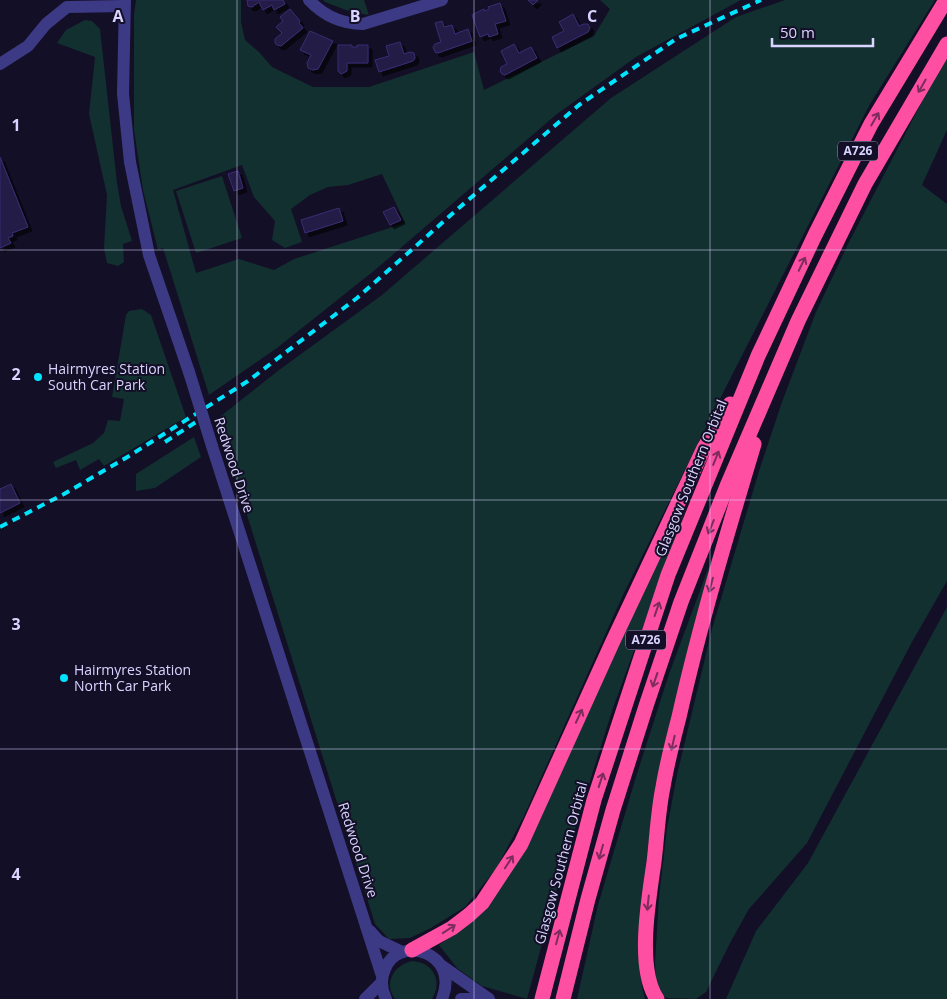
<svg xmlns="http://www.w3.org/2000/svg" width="947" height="999" viewBox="0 0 947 999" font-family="'Open Sans',sans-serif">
	<defs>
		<filter id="shadow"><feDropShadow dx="4" dy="4" stdDeviation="0" flood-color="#0009"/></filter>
	</defs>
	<rect width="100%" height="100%" fill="#130f26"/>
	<g fill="#12302f" fill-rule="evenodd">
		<path d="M136,0H241V22L245,40L259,52L272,67L313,87H369L474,52L484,90L594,36L610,9L600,0H741L636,57L557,114L375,270L277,348L209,395L163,248L158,250L143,190L134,130V15ZM242,165L254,197L275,221L272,240L285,248L302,242L291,209L310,195L328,187L348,185L382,174L405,223L294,259L274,270L239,259L196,273L173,190Z"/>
		<path d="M323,0H364L369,15L351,12L325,2Z"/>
		<path d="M785,0H935L870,104L726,387L623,595L523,818L496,869L465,907L431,928L410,938L389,939L375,924L217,419L279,370L382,295L611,98L736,17Z"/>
		<path d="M85,20L92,21L100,29L117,183L121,206L132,241L123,244L124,262L118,266L107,263L104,248L107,195L89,114L95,57L57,43L66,30Z"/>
		<path d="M947,58V130L922,185L947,204V581L912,642L807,843L749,909L730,943L706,992L696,999L667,998L661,995L656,982L655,962L659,897L667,828L677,775L712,629L759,471L782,402L816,312L849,242L938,71Z"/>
		<path d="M222,176L242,238L196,253L176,191Z"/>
		<path d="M142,309L151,315L186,417L104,466L99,459L80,470L76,460L56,468L53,462L93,443L104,433L108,420L120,421L124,399L112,397L126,315L129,311Z"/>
		<path d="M194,437L201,457L155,488L136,491V474Z"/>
		<path d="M685,511L613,708L562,870L527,999L482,986L457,968L439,945L473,919L592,701L680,512Z"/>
		<path d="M715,550C685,671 647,791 642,916C640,944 637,972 645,999H577L598,905L635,780L669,674Z"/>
		<path d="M947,607V999H726L756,931L808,863Z"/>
		<path d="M412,961C433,962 443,981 432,999H395C383,983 394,965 412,961Z"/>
	</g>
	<g fill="#241b47" stroke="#3b2d73" filter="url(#shadow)">
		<path d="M247,0H283L285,4L274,10L272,5L263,10L259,2L252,7L248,6Z"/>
		<path d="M528,0H538L533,5Z"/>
		<path d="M500,3L506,21L495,24L498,34L489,37L488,34L480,37L472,15L484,9L485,11L489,9L488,7Z"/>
		<path d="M290,9L300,21L299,23L303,28L281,46L277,45L275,43V39L282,33L276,27L283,21L280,17Z"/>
		<path d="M573,14L579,26L584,24H588L590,28L588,32L557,48L552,37L564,31L559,22Z"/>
		<path d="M442,21L444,27L452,25L455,34L468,29L472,41L438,53L435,52L433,47L435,44L441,42L435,23Z"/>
		<path d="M310,31L333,41L318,69L313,70L308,68L307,63L311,55L300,50Z"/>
		<path d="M400,42L404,54L410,52L414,53L415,58L413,61L379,72L375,60L389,56L386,46Z"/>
		<path d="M514,44L519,53L531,47L537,58L505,75L502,74L500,71L501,67L507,64L501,51Z"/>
		<path d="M338,45H352V47H357V45H368V63H347V71L341,74L338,71Z"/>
		<path d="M0,157L28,227L12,233L13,236L8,238L11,243L0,248Z"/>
		<path d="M238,171L243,188L234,191L228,174Z"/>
		<path d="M394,207L401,220L390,225L383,212Z"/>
		<path d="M339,208L343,221L305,233L301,220Z"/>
		<path d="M11,484L20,503L0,513V489Z"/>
	</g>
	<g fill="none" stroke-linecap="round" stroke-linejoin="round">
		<g stroke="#3d3a85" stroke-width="12">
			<path d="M125,0L123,94L130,162L149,255L189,372"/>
			<path d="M309,0C323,15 342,24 363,24L442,0"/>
			<path d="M0,64L28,46L46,24L67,7L124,6"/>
			<path d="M212,446L382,976"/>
			<path d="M370,931L379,941L402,952"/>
			<path d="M442,966L489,999"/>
			<path d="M365,999L381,983"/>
			<path d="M386,999C381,989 380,980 385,969C399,933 461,953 442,999"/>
			<path d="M461,999H485"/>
		</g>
		<g stroke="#ff4fa3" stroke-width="15">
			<path d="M412,950L452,928L469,915L482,903L521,844L613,641L704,448L730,404"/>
			<path d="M542,999L594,800L668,575L758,356L815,235L871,124L946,0"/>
			<path d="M563,999L588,899L613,810L646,706L681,602L727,486L798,321L865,184L947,44"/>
			<path d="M657,999C636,968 649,898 654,862C657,837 658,811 663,787C667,763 673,740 679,717C700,624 727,534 754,444"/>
		</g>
		<g stroke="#00e5ff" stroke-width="4" stroke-dasharray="8 6" stroke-linecap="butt">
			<path d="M165,442L196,422"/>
			<path d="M0,527L64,494L129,456L248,381L357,298L460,207L579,105L676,39L761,0"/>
		</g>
		<path stroke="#3d3a85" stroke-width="12" d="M189,372L212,446"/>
	</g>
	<defs><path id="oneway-shaft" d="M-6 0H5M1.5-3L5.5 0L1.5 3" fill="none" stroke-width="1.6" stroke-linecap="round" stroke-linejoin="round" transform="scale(1.25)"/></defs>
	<g stroke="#7d2c5e">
		<use href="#oneway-shaft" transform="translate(922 86) rotate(120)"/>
		<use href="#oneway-shaft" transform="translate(875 119) rotate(-60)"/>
		<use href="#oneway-shaft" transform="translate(802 264) rotate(-64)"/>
		<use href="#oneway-shaft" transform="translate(716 458) rotate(-68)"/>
		<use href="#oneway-shaft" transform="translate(711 527) rotate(112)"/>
		<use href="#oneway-shaft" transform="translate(711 585) rotate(105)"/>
		<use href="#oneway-shaft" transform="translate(657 609) rotate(-71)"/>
		<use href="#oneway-shaft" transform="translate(655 680) rotate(109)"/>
		<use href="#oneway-shaft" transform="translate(579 716) rotate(-65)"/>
		<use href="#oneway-shaft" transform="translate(673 743) rotate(103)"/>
		<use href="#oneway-shaft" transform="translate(601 780) rotate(-72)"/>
		<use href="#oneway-shaft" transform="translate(601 852) rotate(106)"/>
		<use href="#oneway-shaft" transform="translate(509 862) rotate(-57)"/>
		<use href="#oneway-shaft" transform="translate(648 903) rotate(96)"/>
		<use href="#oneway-shaft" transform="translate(449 929) rotate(-33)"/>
		<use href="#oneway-shaft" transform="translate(558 937) rotate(-75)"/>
	</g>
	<path fill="none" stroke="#d9d4ff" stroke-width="1" stroke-opacity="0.55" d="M237,0V999M474,0V999M710,0V999M0,250H947M0,500H947M0,749H947"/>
	<g fill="#00e5ff" stroke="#130f26" stroke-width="2">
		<circle cx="38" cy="377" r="5"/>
		<circle cx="64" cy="678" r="5"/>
	</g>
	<g text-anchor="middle" stroke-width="4" stroke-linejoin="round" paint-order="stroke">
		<g fill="#130f26" stroke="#9e99be" stroke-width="1">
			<rect x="838" y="141.5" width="40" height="19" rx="4"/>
			<rect x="626" y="630.5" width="40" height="19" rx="4"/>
		</g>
		<g font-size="12" font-weight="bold" fill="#d9d4ff">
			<text x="858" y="155">A726</text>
			<text x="646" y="644">A726</text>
		</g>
		<g font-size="14" fill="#d9d4ff" stroke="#130f26" text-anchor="start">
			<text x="48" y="374">Hairmyres Station<tspan x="48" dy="16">South Car Park</tspan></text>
			<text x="74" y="675">Hairmyres Station<tspan x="74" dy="16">North Car Park</tspan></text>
		</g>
		<g font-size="14" fill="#d9d4ff" stroke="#130f26">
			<text transform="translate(234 465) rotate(72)" y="5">Redwood Drive</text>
			<text transform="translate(691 478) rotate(-68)" y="5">Glasgow Southern Orbital</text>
			<text transform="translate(358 850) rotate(72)" y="5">Redwood Drive</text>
			<text transform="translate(561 863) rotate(-75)" y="5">Glasgow Southern Orbital</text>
		</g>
	</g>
	<g font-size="16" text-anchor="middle" font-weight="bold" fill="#d9d4ff" stroke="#130f26" stroke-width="4" stroke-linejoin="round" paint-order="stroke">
		<text x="118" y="22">A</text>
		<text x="355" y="22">B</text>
		<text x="592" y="22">C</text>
		<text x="16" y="131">1</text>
		<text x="16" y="380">2</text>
		<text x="16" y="630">3</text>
		<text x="16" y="880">4</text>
	</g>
	<path d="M772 38v8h101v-8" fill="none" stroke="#d9d4ff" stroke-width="2.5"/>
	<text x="780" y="38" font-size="15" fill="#d9d4ff" stroke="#130f26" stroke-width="4" paint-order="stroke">50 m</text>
</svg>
